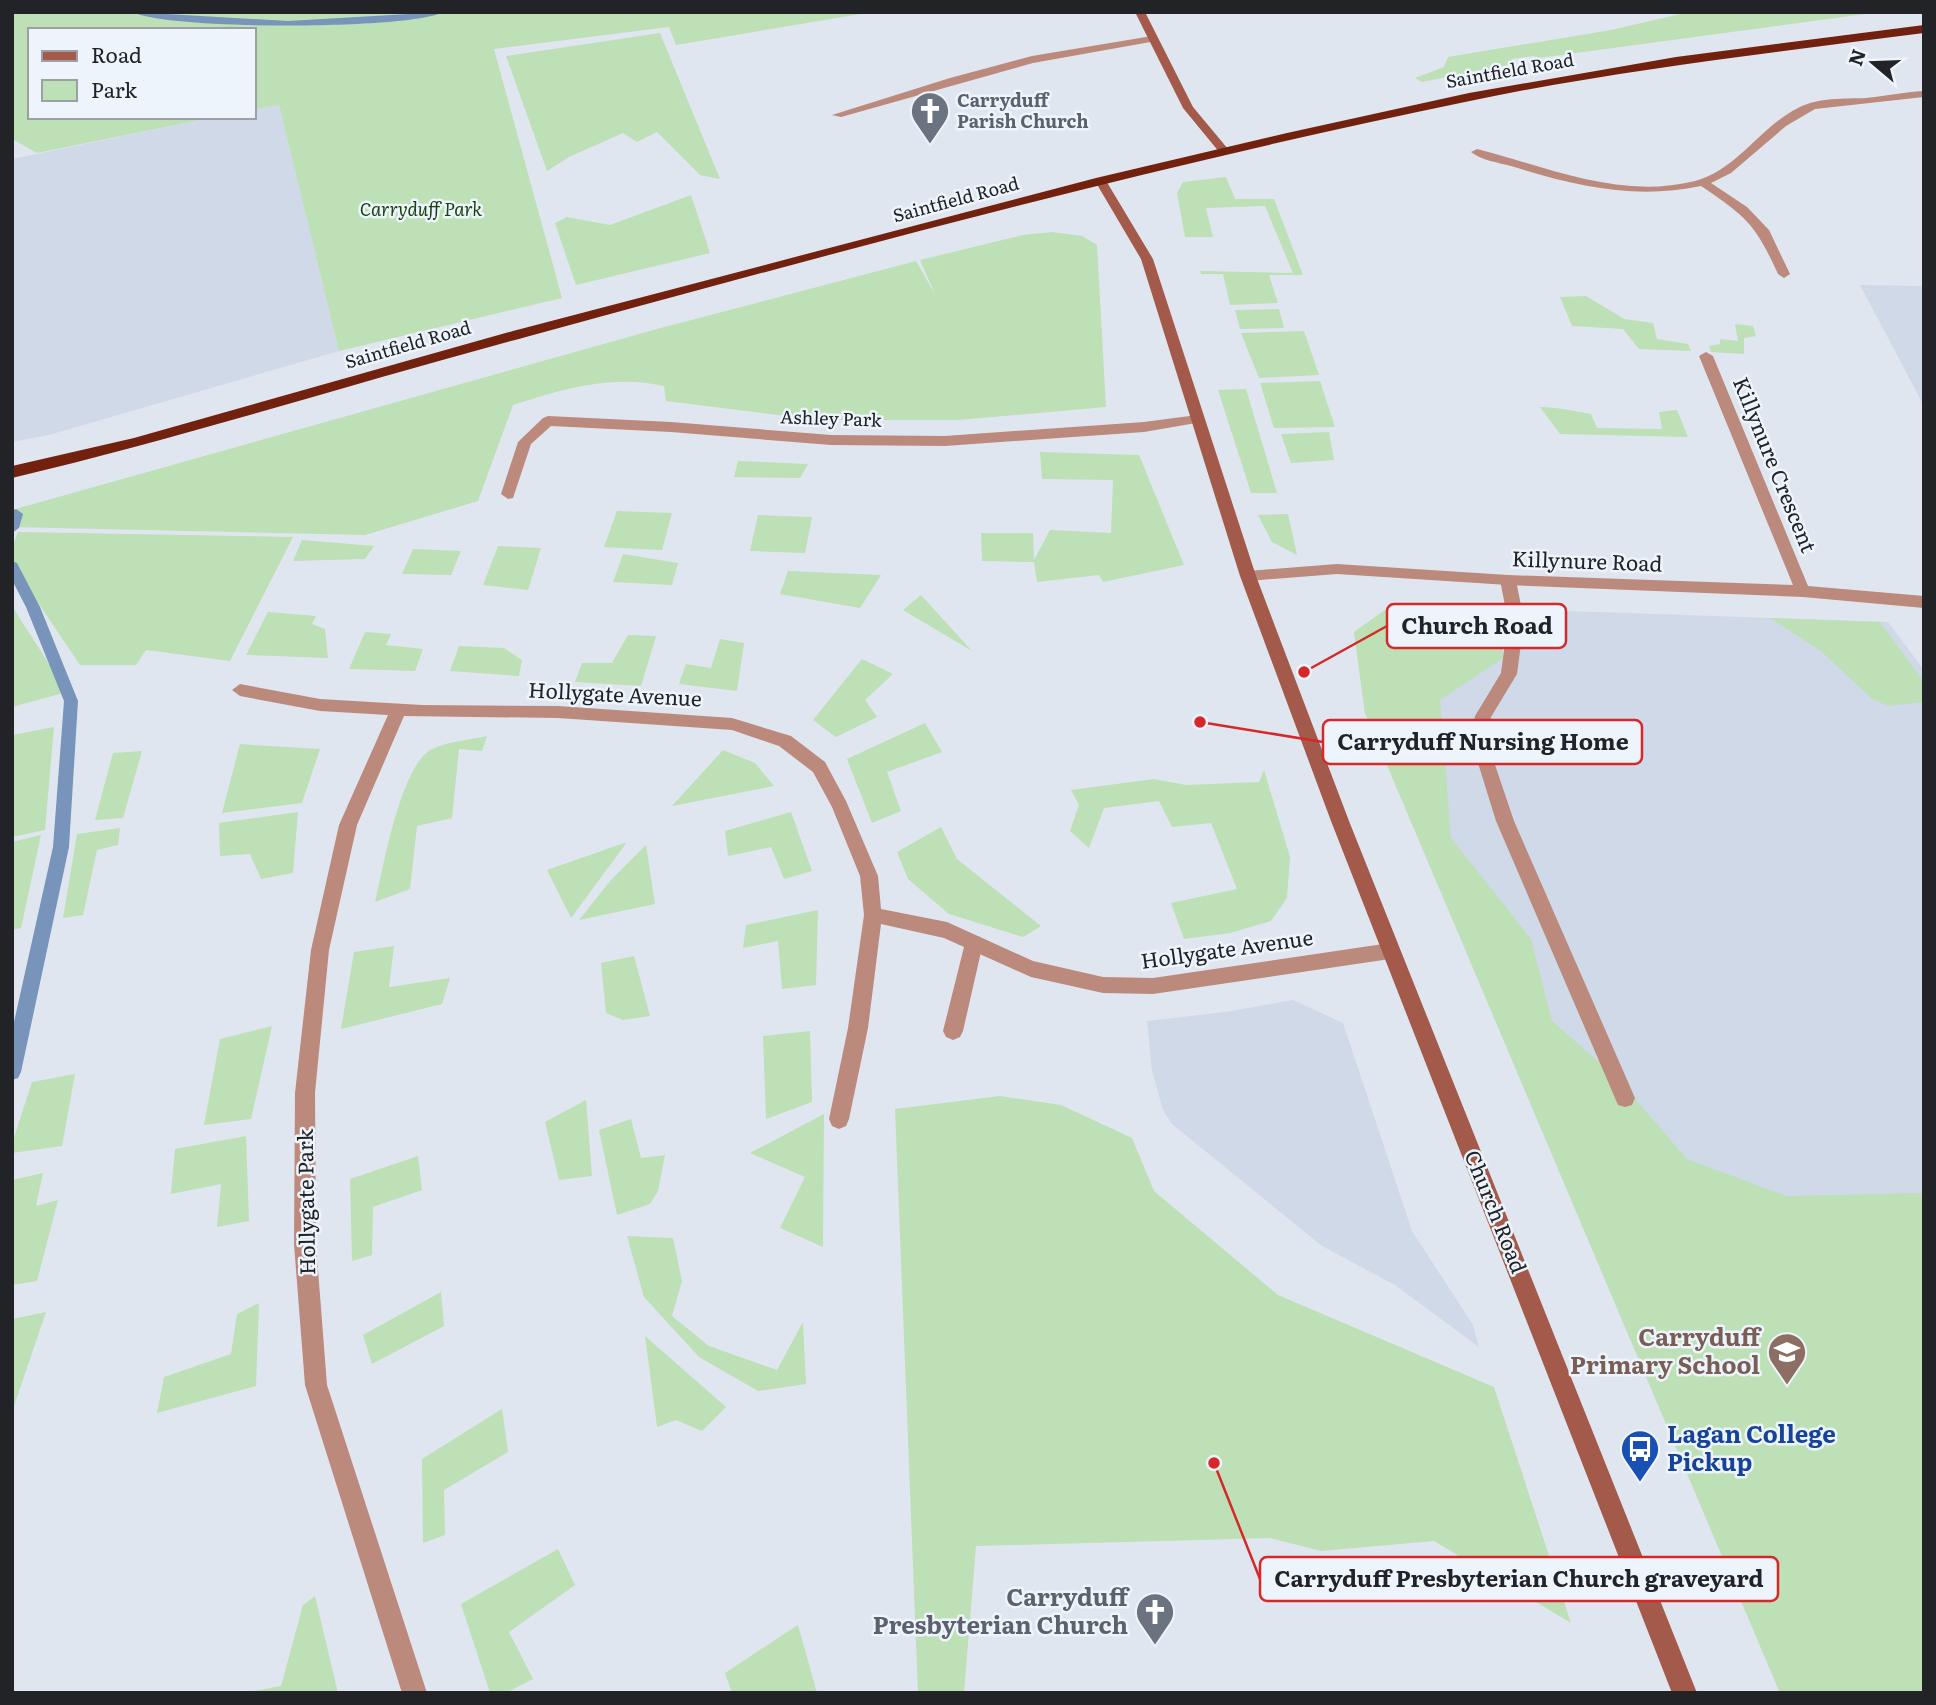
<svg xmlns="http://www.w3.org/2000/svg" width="1936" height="1705" viewBox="0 0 1936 1705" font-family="Literata,serif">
	<rect width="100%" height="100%" fill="#e0e6ef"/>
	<g fill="#cfd9e8">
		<path d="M279,105L339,351L49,435L12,442V159L215,117H254V109Z"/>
		<path d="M1860,285L1924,286V406Z"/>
		<path d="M1392,605L1888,622L1924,670V1693H1780L1365,713L1354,632Z"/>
		<path d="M1293,1000L1343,1023L1412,1231L1473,1325L1479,1347L1395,1285L1322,1246L1172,1124L1163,1110L1152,1071L1147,1021L1225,1012Z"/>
	</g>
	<g fill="#bde0b6">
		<path d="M12,12H873L676,45L669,27L494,49L562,298L339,351L279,105L254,109V30H30V117H215L37,153L12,139Z"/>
		<path d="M1689,12H1880L1539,58L1533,56L1512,59L1514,64L1422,82L1415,78L1444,67L1448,57L1611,30Z"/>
		<path d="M660,33L720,179L700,175L657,132L637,142L623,133L569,157L547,171L506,56Z"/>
		<path d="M1226,177L1235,199H1274L1303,275H1269L1278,303L1230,305L1223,274H1201L1200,271L1293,273L1265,206L1206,208L1213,237H1185L1177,193L1183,182Z"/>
		<path d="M691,195L710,253L576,285L555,223L567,217L610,225Z"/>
		<path d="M1052,232L1082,236L1097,245L1106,407L958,420H819L666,401L664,386C613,374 561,389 513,405L478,501L365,535L12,527V510L657,329L916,261L935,294L920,260L1023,235Z"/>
		<path d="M1586,296L1624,319L1653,323L1657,339L1688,344L1691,351L1639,349L1623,329L1572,326L1560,297Z"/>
		<path d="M1279,309L1284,328L1240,329L1235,310Z"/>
		<path d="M1735,324L1753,326L1756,336L1744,338V354L1711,352L1709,346L1720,344V339L1738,341Z"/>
		<path d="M1304,331L1319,375L1259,378L1241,333Z"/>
		<path d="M1320,381L1335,427L1274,428L1260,383Z"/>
		<path d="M1246,389L1277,493H1251L1218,390Z"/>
		<path d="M1540,407C1558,407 1573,411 1591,414L1597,428L1662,429L1659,412L1677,410L1688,437L1560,434Z"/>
		<path d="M1329,432L1334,460L1291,463L1281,434Z"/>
		<path d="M1040,452L1139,455L1184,565L1103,582L1099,575L1037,582L1034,562L982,561L981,533H1033L1034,560L1050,530L1111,533L1113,480L1042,479Z"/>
		<path d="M738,461L808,464L800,478L734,477Z"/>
		<path d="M617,511L672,513L662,550L604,547Z"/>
		<path d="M1288,514L1297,555L1272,542L1258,515Z"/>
		<path d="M758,515L812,517L805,553L750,551Z"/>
		<path d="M18,532L293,537L230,661L146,650L136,665H80L12,564V547Z"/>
		<path d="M302,540L374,546L365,559L293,561Z"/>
		<path d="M498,546L541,548L528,590L483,585Z"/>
		<path d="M413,549L461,551L451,575L402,574Z"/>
		<path d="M623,554L678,563L672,585L613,582Z"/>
		<path d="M788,571L881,575L860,608L780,594Z"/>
		<path d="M921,595L972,651L903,610Z"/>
		<path d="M1392,605L1501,609L1503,658L1440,700L1451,838L1531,939L1552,1021L1617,1078L1687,1159L1786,1196L1924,1193V1693H1780L1365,713L1354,632Z"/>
		<path d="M12,606L67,692L12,707Z"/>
		<path d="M268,612L316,616L312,624L325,629L328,658L246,655Z"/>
		<path d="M1770,618L1880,622L1924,682V702L1888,706L1871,698L1821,651Z"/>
		<path d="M365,632L391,634L386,645L423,649L415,671L349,669Z"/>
		<path d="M628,635L656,636L641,686L575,682L582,663H612Z"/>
		<path d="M720,639L744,643L737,691L679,684L686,664L711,668Z"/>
		<path d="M459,646L504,648L522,660L519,676L450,671Z"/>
		<path d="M862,659L893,674L865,700L877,717L836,737L813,720Z"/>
		<path d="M925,723L942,752L887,772L901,811L872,823L847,759Z"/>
		<path d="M54,727L45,830L12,837V735Z"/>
		<path d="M487,736L482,751L459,749L452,818L417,826L410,889L375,902C383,869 401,761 434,748C450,741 470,740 487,736Z"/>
		<path d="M240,744L320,749L302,803L222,813Z"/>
		<path d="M723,750L755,763L774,786L672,806Z"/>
		<path d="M142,751L123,818L95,820L113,753Z"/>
		<path d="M1264,770L1290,857L1287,898L1271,921L1230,933L1184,939L1171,903L1237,889L1211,823L1172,827L1159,801L1104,808L1089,848L1070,831L1079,805L1071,790L1154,779L1186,785L1259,782Z"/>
		<path d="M298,812L293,873L261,879L250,854L220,856L219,823Z"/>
		<path d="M791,812L812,871L784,879L771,847L728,856L725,831Z"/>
		<path d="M941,827L957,859L1041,926L1023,937L949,914L908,879L897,852Z"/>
		<path d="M120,828L118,845L97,850L83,915L63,918L77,834Z"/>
		<path d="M41,835L21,928L12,930V842Z"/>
		<path d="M627,842L571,918L547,870Z"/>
		<path d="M646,845L655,904L579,920L611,880Z"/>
		<path d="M818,910L816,985L782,989L778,941L743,948L746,925Z"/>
		<path d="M394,946L389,987L450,978L442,1004L341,1029L354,952Z"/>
		<path d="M634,956L650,1016L623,1020L606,1013L601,963Z"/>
		<path d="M272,1026L251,1119L204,1125L220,1039Z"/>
		<path d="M810,1031L812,1102L766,1119L763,1036Z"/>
		<path d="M75,1074L62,1146L12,1153V1144L32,1082Z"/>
		<path d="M1000,1096L1061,1105L1132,1138L1154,1191L1278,1295L1494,1387L1571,1623L1434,1541L1321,1551L1270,1538L976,1546L964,1693H918L895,1109Z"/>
		<path d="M586,1100L592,1176L559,1180L545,1122Z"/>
		<path d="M824,1114L823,1247L780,1228L805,1177L750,1153Z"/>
		<path d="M631,1119L641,1158L665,1155L658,1191L650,1204L617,1215L599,1130Z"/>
		<path d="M246,1136L249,1221L217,1227L221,1184L171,1194L175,1149Z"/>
		<path d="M418,1156L422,1190L373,1207L372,1255L352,1261L350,1179Z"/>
		<path d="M43,1173L36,1206L58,1200L37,1281L12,1285V1180Z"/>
		<path d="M627,1236L673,1238L682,1281L672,1316L709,1346L777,1370L803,1322L806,1384L758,1391L699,1357L644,1297Z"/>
		<path d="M441,1292L444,1326L372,1364L363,1335Z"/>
		<path d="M259,1303L256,1386L157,1413L164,1377L231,1354L237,1314Z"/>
		<path d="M46,1312L12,1412V1319Z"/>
		<path d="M645,1336L726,1407L702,1431L676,1420L657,1427Z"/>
		<path d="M502,1409L508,1452L444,1490L445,1535L423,1543L422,1459Z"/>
		<path d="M558,1549L575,1585L509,1632L533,1679L506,1693H490L461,1604Z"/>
		<path d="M315,1596L338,1693H243L281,1686L303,1605Z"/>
		<path d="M798,1625L817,1693H732L725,1673Z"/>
	</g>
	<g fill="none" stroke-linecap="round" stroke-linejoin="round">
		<g fill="#7894ba" fill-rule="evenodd">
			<path d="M133,12L288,21L443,12C411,30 165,30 133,12Z"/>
			<path d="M16,509L23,514L19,528L12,533V511Z"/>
			<path d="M12,561L17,563L40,607L78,701L69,847L21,1072L18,1078L12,1080V1031L53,847L64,701L26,607L12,580Z"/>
		</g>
		<g fill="#bc897d" fill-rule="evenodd">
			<path d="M1152,36L1157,39L1156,41L1033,63L841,117L832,115L950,78L1032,56Z"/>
			<path d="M1508,575L1516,580L1524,621L1517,674L1491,717L1488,734L1490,750L1514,821L1635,1098L1632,1105L1625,1107L1618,1105L1496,821L1474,750L1472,734L1475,716L1501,673L1508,621L1500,580Z"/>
			<path d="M974,935L980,937L983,943L963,1031L960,1037L953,1040L946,1037L943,1031L965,943L968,937Z"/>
		</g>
		<g fill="#bc897d" fill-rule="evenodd">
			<path d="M1924,91V97L1815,109L1786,126L1731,173L1711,183L1747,207L1769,230L1790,274L1784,278L1778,274C1755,224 1747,217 1701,186C1635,200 1575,186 1511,166C1499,163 1481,160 1471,152L1477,149C1548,167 1619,200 1695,181C1737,170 1760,127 1798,108C1819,97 1843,99 1866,98C1885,96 1904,92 1924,91Z"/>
			<path d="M1706,352L1713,356L1808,586L1924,596V608L1803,597L1508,585L1337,574L1248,581L1240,576L1248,571L1337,564L1508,575L1793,585L1699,356Z"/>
			<path d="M1197,415L1202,416V422L1144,432L945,446L831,445L671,432L551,426L531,444L513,498L508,499L501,494L518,442L543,418L548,416L671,422L831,435L945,436L1144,422Z"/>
			<path d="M240,684L320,699L422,705L558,706L732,718L791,736L825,762L846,801L878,876L881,909L947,922L1033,961L1103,977L1153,978L1390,943L1396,945L1399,951L1396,957L1390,959L1153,994L1103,993L1031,977L944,938L881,924L868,1028L849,1119L846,1126L839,1129L832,1126L829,1119L848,1028L864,915L860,876L832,807L813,772L779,746L732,730L558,718L404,716L357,825L329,950L315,1093L316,1244L327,1385L427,1693H402L305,1385L294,1244L295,1093L311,950L339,825L388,715L320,711L240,696L232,690Z"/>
		</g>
		<g fill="#a35a4a" fill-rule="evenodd">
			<path d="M1135,12H1145L1193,107L1228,149V153H1220L1183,108Z"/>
			<path d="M1097,179H1105L1153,259L1256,576L1349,821L1697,1693H1672L1331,821L1240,576L1141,259L1095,181Z"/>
		</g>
		<path fill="#72210f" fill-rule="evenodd" d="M1924,25V33C1770,53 1616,70 1465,102C1149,167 837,252 526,337C355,383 185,437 12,478V466L134,438L513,331L1096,178L1287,133L1469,93L1676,57Z"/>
	</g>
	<defs>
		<g id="church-pin" transform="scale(2.0125)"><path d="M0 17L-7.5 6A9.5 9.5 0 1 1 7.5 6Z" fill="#6b7280" stroke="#eef4fc"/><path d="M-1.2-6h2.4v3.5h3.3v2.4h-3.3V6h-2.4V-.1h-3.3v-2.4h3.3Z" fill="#fff"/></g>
		<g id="school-pin" transform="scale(2.0125)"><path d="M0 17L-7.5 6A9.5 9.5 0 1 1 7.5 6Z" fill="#8d6e63" stroke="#eef4fc"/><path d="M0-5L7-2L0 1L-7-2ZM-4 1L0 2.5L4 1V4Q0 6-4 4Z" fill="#fff"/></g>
		<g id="bus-pin" transform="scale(2.0125)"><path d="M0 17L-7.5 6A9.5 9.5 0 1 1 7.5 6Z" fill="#1a4fb4" stroke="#eef4fc"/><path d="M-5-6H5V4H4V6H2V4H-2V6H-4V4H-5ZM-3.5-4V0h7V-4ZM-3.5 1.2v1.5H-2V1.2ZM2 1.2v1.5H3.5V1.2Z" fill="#fff"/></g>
	</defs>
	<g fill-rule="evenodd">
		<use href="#church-pin" x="930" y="111"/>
		<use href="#school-pin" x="1787" y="1352"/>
		<use href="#bus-pin" x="1640" y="1449"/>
		<use href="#church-pin" x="1155" y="1612"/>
	</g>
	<g text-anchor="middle" stroke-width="5" stroke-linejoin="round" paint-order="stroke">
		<g font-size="18" fill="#212326" stroke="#eef4fc">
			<text transform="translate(1510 71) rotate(-10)" y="6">Saintfield Road</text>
			<text transform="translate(956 200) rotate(-15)" y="6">Saintfield Road</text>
			<text transform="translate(408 345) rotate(-16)" y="6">Saintfield Road</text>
			<text transform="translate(831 419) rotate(2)" y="6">Ashley Park</text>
		</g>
		<g font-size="18" font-weight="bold" fill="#5b616d" stroke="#eef4fc" text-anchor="start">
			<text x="957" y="107">Carryduff<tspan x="957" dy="21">Parish Church</tspan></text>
		</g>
		<g font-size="18" font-style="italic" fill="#19430f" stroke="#eef4fc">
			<text x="421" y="216">Carryduff Park</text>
		</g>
		<g font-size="21" fill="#212326" stroke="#eef4fc">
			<text transform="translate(1774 465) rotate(68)" y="7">Killynure Crescent</text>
			<text transform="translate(1587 562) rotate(2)" y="7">Killynure Road</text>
			<text transform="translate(615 695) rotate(3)" y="7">Hollygate Avenue</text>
			<text transform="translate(1227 950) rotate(-8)" y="7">Hollygate Avenue</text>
			<text transform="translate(307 1202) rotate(-91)" y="7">Hollygate Park</text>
			<text transform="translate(1495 1212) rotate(68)" y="7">Church Road</text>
		</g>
		<g font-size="24" font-weight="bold" fill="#785e54" stroke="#eef4fc" text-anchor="end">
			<text x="1760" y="1346">Carryduff<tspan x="1760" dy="28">Primary School</tspan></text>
		</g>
		<g font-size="24" font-weight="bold" fill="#164399" stroke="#eef4fc" text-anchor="start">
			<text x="1667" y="1443">Lagan College<tspan x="1667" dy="28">Pickup</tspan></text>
		</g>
		<g font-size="24" font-weight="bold" fill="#5b616d" stroke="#eef4fc" text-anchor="end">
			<text x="1128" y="1606">Carryduff<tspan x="1128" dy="28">Presbyterian Church</tspan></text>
		</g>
	</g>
	<path fill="none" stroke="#d62828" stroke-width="2.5" d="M1304 672L1387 626M1200 722L1323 742M1214 1463L1260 1579"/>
	<g fill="#d62828" stroke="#eef4fc" stroke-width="2.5">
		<circle cx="1304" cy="672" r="7"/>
		<circle cx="1200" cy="722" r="7"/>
		<circle cx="1214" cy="1463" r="7"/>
	</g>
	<g fill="#eef4fc" stroke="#d62828" stroke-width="2.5">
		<rect x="1387" y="604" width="179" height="44" rx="7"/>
		<rect x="1323" y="720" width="319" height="44" rx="7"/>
		<rect x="1260" y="1557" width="518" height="44" rx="7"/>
	</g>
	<g font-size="23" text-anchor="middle" font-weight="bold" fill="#212326">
		<text x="1477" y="634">Church Road</text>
		<text x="1483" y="750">Carryduff Nursing Home</text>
		<text x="1519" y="1587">Carryduff Presbyterian Church graveyard</text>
	</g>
	<rect width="1936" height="1705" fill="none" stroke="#212326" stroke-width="28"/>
	<rect x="28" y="28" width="228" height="91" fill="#eef4fc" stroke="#9ca0a6" stroke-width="2"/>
	<rect x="42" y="51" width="35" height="10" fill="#a35a4a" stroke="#9ca0a6" stroke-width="2"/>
	<text x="91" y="63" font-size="21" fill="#212326">Road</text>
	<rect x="42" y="80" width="35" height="21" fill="#bde0b6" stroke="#9ca0a6" stroke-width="2"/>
	<text x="91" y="98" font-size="21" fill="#212326">Park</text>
	<g transform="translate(1873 63) rotate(289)" stroke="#eef4fc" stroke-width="5" paint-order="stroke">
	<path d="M0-5L12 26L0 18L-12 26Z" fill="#212326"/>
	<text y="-10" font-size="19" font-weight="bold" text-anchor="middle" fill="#212326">N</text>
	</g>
</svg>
